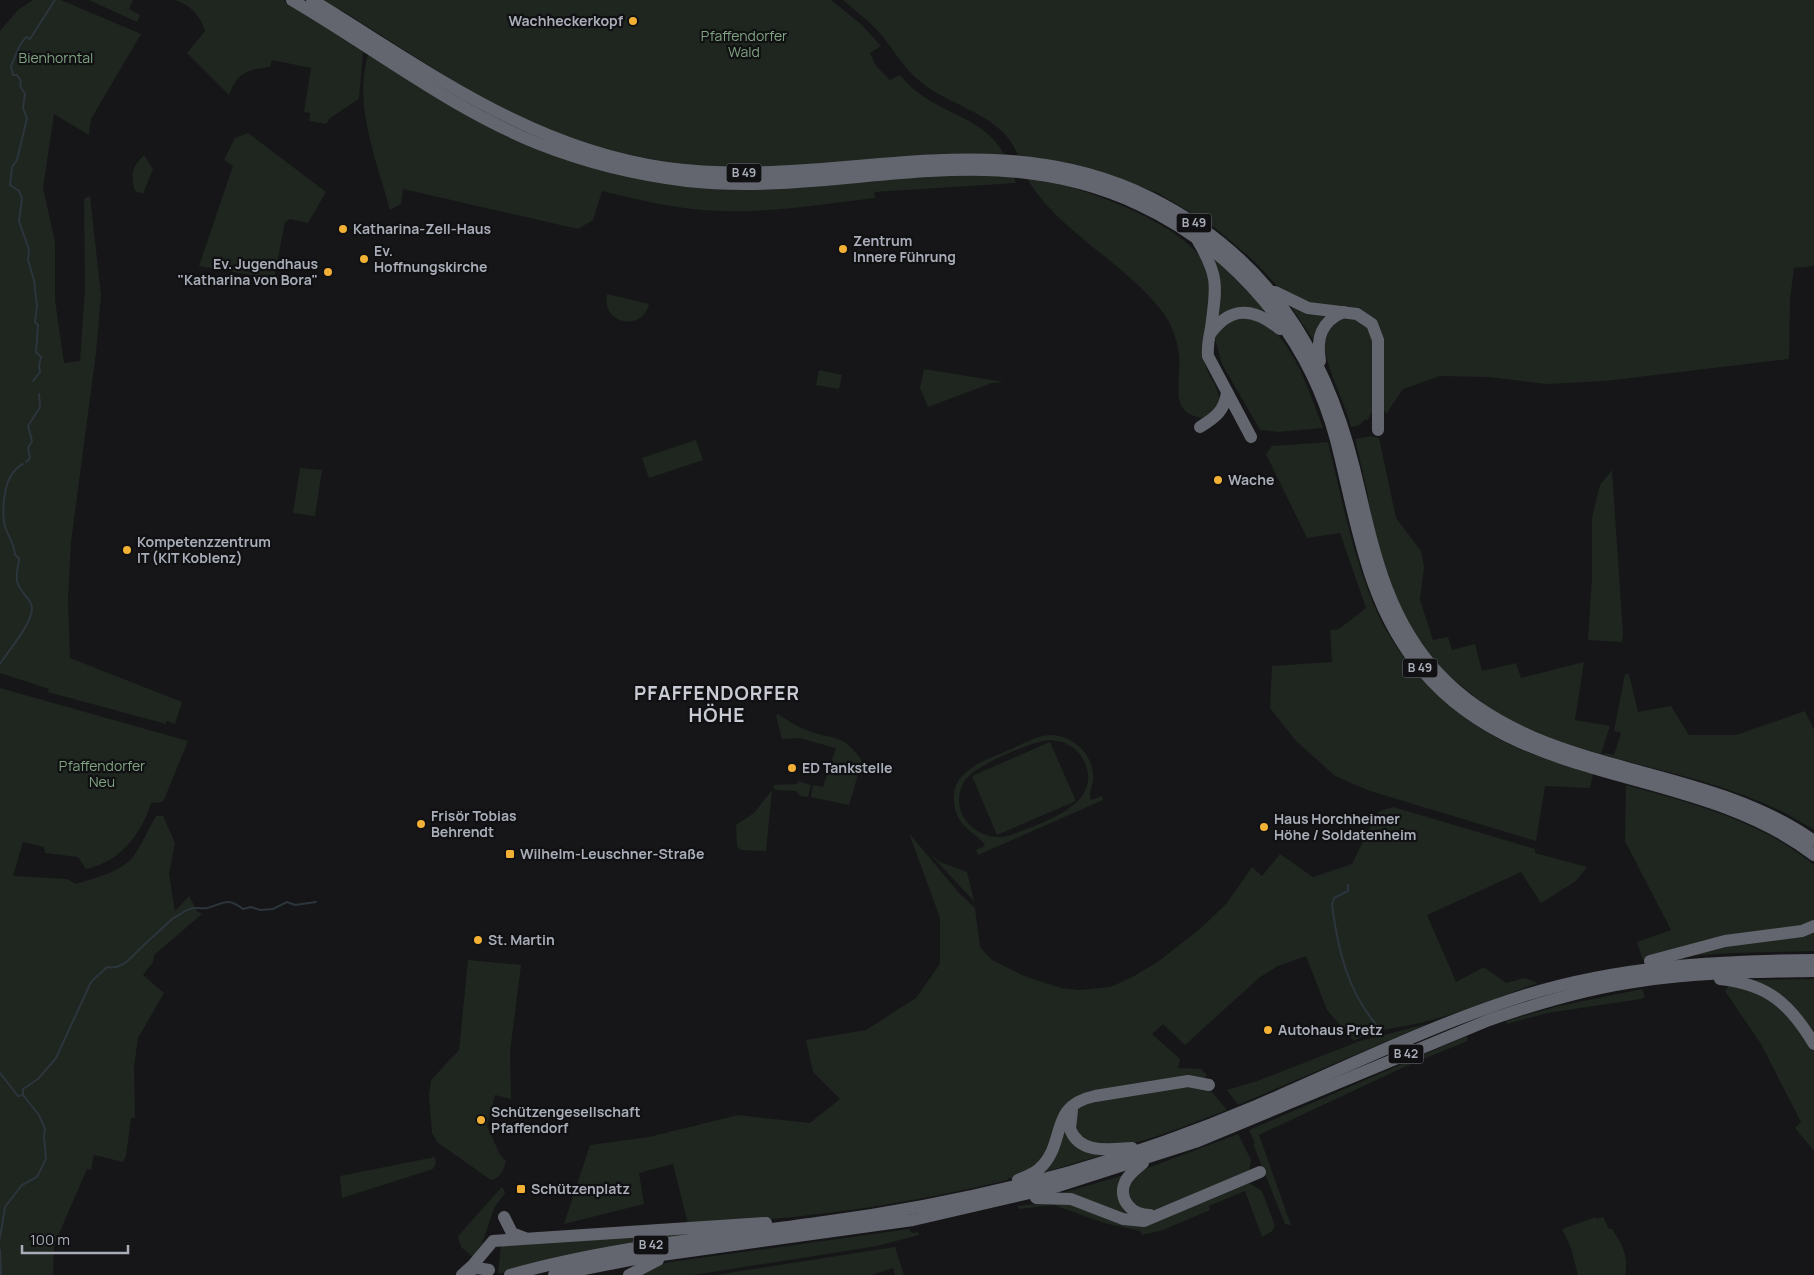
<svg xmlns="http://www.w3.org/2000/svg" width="1814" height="1275" viewBox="0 0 1814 1275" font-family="Manrope,sans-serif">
	<rect width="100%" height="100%" fill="#161618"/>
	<g fill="#1e261f" fill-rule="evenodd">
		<path d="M33,0H61L141,34L91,119L89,135L54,114L43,188L55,242V300L64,363L80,361L85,290L84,199L90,196L101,295L96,353L71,542L68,598L70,658L182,702L175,724L167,721L166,724L48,692L49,689L0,673V31L18,10Z"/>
		<path d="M89,0H133L129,9L140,15L137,22Z"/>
		<path d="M175,0H284L363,52L359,99L330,118L326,124L309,121L310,113L304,112L311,68L272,60L270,67C246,70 238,72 229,95L187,53L205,31C201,16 190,5 175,0Z"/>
		<path d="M318,0H831L862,25L881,46L870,53L876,66L890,80L900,75C931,115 981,112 1004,154H945L798,167H700L591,149L515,120L346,13Z"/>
		<path d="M843,0H1814V266L1794,268L1790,300L1789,359L1605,381L1546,384L1488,377L1440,376L1403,389L1386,414L1384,410L1377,325L1320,308L1282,291L1253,260L1214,227L1158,193L1075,164L1018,155C1002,114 953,108 922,83C903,68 893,48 877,30C867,19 854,10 843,0Z"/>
		<path d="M368,55L590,166L1013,174L1016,183L874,192L875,198C825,204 776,212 726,211C684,211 642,201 602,191L593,220L578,229L403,189L401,204L390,210C377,161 353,105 368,55Z"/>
		<path d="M248,133L326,192L308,223L290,219L285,222L274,279L199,266L233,166L224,160L235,138Z"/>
		<path d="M144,155L153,169L143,194L135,191C130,174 132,167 144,155Z"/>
		<path d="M1026,176C1075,185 1207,226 1212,284C1214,306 1205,334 1204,356C1204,375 1223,388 1219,406L1203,418C1167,413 1182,382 1179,356C1178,343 1173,328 1166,317C1132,266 1054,230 1026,176Z"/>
		<path d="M1217,260L1265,309L1261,312L1216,321L1213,263Z"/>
		<path d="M607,294L649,304C643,332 601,325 607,294Z"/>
		<path d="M1290,305L1326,316L1314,341Z"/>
		<path d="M1342,317L1362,320L1373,335L1372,412L1367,421L1366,419L1359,425L1351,427C1343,396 1325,368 1323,337Z"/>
		<path d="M1252,318C1259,322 1267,325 1273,330C1297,352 1312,398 1323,428L1278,432L1260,430L1222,364L1215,339L1219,330L1230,320Z"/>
		<path d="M924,369L1004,382L992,383L928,407L920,388Z"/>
		<path d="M819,370L842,375L839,389L816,385Z"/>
		<path d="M1372,436L1379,438L1396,518L1421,551L1424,567L1420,600L1433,640L1448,637L1452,650L1475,644L1482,671L1516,663L1521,678L1584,662L1575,720L1610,726L1601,754L1566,744L1500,717L1438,667L1402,616L1374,532L1367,491L1355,439Z"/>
		<path d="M696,440L703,460L649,478L642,458Z"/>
		<path d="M1328,442C1341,495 1352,552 1373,603C1398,664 1451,717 1511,745C1537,757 1565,766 1593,774L1590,788L1545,786L1536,841L1370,791L1335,776L1296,741L1270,708L1272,666L1332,662L1330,630L1339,629L1366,608L1340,533L1307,538L1266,454L1272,446Z"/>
		<path d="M300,468L322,470L315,516L293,513Z"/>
		<path d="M1612,470L1623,634L1622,642L1588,640L1592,578V518L1600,485Z"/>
		<path d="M1625,674H1629L1638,712L1671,706L1689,735H1736L1805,711L1814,730V830C1752,789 1676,775 1604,755L1605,753L1614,755L1621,733L1614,731Z"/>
		<path d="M0,688L188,741L163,802L151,803C141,835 120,862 86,869L78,857L45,853L44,847L23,842L13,876L67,879L76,884C95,878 123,872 135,854C143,842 149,828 156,816H163L175,843L169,874L175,911L189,896L197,911L202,914L154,955L153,962L143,975L164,993L138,1038L134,1067L135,1118H131L126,1156L123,1162L94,1155L91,1170L87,1169L54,1245L53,1275H0Z"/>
		<path d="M778,714C787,720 796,726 806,730C835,741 842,732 862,761L849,805L811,797L813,785L823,787L836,748L799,738L782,739L776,715Z"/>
		<path d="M1052,735C1076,737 1095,756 1093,781C1092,788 1088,793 1091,800L1102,796L1103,800L978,855L976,850L985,846C982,836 962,831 956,812C944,773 981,762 1009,750C1023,744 1037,735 1052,735ZM1048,740C1062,740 1076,746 1083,759C1107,804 1043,822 1014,834C981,847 946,815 964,782C974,765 1029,743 1048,740Z"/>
		<path d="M1050,742L1076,801L997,835L972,776Z"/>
		<path d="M798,781L811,785L808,797L800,796L796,791L775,790L773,787L774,785L797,784Z"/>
		<path d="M1626,785C1691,803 1762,821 1814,865V923L1643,960L1637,942L1671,930L1625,841Z"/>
		<path d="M772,790L766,851L740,850L737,846L736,825L754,813Z"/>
		<path d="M1393,807L1535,849V853L1587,867L1576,881L1541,903L1521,872L1427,915L1456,982L1484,967L1506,983L1525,978L1538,983C1500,996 1463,1012 1424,1022C1401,1028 1375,1028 1354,1041L1327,1010L1306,956L1278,966L1260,977L1185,1045L1163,1024L1152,1034L1180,1059L1178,1068L1201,1069L1207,1075L1204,1079L1086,1093C1067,1124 1048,1167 1011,1179L1009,1177L1008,1180C903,1205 796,1221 688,1224L673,1164L639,1173L644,1204L564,1224L590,1145L649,1137L738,1115L810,1123L840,1099L813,1072L806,1040L866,1030L916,998L940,964V918L909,833L959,893L975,908L980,947L992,960L1024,976L1061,988L1079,990L1111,987L1134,976L1159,961L1201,928L1227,903L1252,867L1262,876L1280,854L1313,877L1352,864L1376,815L1380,811Z"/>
		<path d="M931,855L940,862L967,872L974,901Z"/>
		<path d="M1814,931V951L1734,953L1686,956L1699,951Z"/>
		<path d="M468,960L521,965L510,1052L511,1099L495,1095L487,1126L500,1155L506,1161C503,1171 502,1177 491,1180L437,1142L432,1133L429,1096L431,1080L459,1050Z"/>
		<path d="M1814,979V1038L1753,980Z"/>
		<path d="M1730,983L1764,994L1803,1030L1814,1051V1151L1795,1128L1801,1122L1761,1044L1725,991Z"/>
		<path d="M1642,989L1645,997L1641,999L1547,1013L1507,1024L1506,1021L1559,1006Z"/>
		<path d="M1427,1024L1238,1105L1227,1090L1257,1081L1360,1041Z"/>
		<path d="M1467,1036L1468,1041L1413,1063L1259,1135L1291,1225L1285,1224L1253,1144L1255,1143L1249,1130Z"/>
		<path d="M1187,1086L1212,1092L1227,1110C1201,1119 1125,1153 1101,1146C1092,1144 1084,1138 1076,1135L1077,1110L1087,1102Z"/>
		<path d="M1064,1123L1103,1155L1042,1173Z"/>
		<path d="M1238,1134L1251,1160L1249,1171L1163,1209L1145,1213L1127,1196L1133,1177L1137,1172Z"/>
		<path d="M435,1157L436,1163L433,1169L342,1198L340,1176Z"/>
		<path d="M1124,1175L1121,1186L1141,1218L1059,1194Z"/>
		<path d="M1249,1183L1262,1191L1275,1226L1272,1231L1262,1237L1245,1191L1209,1206L1210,1210L1163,1230L1142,1235L1140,1231L1104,1223L1054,1205L1019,1209L1018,1206L1060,1201L1120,1222Z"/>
		<path d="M501,1188H503L505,1193L494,1208L482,1244L473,1257L461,1247L458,1236Z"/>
		<path d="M1596,1217L1597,1219L1603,1217L1609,1229H1612C1622,1245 1629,1255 1625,1275H1578L1571,1248L1562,1229Z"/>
		<path d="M719,1229L542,1263L498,1274L501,1246Z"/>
		<path d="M909,1229L912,1233L918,1232L919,1235L877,1246L693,1275H634L656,1265L671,1262Z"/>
		<path d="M895,1247L904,1275H895L893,1268L872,1275H715Z"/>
	</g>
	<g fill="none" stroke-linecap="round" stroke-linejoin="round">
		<g stroke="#2c353c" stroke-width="2">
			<path d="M33,381L40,372L39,366L41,357L36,352L38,325L35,322L37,306L34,280L28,260L29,250L19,221L22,198L19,191L10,185L12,167L17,160L27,118L23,108L25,94L20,86L21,81L17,75H13L11,66L20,45L26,37L30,39L55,0"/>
			<path d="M26,462L30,458L28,448L32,441L28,426L40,407L39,394"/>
			<path d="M0,664C8,651 33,623 32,607C31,599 21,593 18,584C14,574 19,568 19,558L15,555C14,541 5,532 4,522C2,503 4,474 23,464"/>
			<path d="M1348,885V891L1334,898L1332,905C1338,950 1348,994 1380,1029"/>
			<path d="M0,1073L18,1096L23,1095L39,1115L45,1129L44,1136L46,1159L37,1177L22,1185L5,1207L0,1238"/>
			<path d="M23,1095V1089L38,1079L56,1058L91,982L107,967C123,970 131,957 142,947C152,937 163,928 173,918C180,916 184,910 190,909C196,907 201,909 207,908C224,904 226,896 243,909L251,907L260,910L273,909L287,902L295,905L316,902"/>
			<path d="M0,1250L1,1275"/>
		</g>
		<g stroke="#63666e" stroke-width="12">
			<path d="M292,0C374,48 450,108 539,144C587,163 637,175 687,181C846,198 985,132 1140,205C1236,250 1309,337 1336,440C1357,521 1366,604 1422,670C1522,790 1696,764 1814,855"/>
			<path d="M312,0C427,70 530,149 667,168C834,191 990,118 1151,198C1265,255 1324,348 1354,468C1372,542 1384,616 1439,674C1538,779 1701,760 1814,841"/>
			<path d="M1198,241C1220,278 1216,288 1211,328C1209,338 1207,346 1208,356L1251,437"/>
			<path d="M1275,292L1308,308L1357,314L1372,324L1378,340V430"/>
			<path d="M1210,334C1231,305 1254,308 1280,329"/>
			<path d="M1320,361C1316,338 1321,322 1343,312"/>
			<path d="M1200,427C1216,417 1224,411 1227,393"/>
			<path d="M1650,961L1725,941L1802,931L1814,926"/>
			<path d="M1720,979C1768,984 1790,1004 1814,1044"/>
			<path d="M1072,1110L1070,1129C1080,1155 1110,1149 1132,1148"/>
			<path d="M1143,1163C1137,1168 1130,1173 1126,1180C1116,1199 1132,1215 1150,1215"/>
			<path d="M1018,1180C1025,1177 1033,1174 1039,1169C1068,1143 1047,1106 1095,1096L1188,1081L1209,1085"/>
			<path d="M1036,1198L1071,1199L1123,1219L1144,1221L1260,1172"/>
			<path d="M504,1217L512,1233L525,1238"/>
			<path d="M467,1271L477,1268L489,1270"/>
			<path d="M462,1275L472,1266L493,1241L766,1223"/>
			<path d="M510,1275C613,1246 719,1237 824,1222C907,1211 990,1194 1070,1172C1133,1154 1195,1132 1256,1106C1345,1068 1433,1024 1526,995C1620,966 1716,961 1814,960"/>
			<path d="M554,1275L640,1258L913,1220L1055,1187L1198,1141L1489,1020C1538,1003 1588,988 1640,981C1697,972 1756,972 1814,971"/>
			<path d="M629,1275L658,1260"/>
		</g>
	</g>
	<g fill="#f2b134" stroke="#111113" stroke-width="2">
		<circle cx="633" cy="21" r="5"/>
		<circle cx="343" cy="229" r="5"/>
		<circle cx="843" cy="249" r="5"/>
		<circle cx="364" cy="259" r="5"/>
		<circle cx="328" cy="272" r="5"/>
		<circle cx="1218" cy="480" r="5"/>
		<circle cx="127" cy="550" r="5"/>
		<circle cx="792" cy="768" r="5"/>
		<circle cx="421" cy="824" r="5"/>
		<circle cx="1264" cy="827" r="5"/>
		<rect x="505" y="849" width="10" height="10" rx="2.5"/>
		<circle cx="478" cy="940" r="5"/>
		<circle cx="1268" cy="1030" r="5"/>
		<circle cx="481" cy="1120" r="5"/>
		<rect x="516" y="1184" width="10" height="10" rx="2.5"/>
	</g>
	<g text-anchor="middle" stroke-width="4.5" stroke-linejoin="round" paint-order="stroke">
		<g fill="#111113" stroke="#7b7e86" stroke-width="1">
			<rect x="726.5" y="163.5" width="35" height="19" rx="4"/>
			<rect x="1176.5" y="213.5" width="35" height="19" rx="4"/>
			<rect x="1402.5" y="658.5" width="35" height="19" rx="4"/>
			<rect x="1388.5" y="1044.5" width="35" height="19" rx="4"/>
			<rect x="633.5" y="1235.5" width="35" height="19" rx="4"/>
		</g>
		<g font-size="12" font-weight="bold" fill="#a8adb8">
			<text x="744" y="177">B 49</text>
			<text x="1194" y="227">B 49</text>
			<text x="1420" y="672">B 49</text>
			<text x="1406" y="1058">B 42</text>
			<text x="651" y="1249">B 42</text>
		</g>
		<g font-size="14" font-weight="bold" fill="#a8adb8" stroke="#111113" text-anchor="start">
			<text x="623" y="26" text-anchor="end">Wachheckerkopf</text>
			<text x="353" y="234">Katharina-Zell-Haus</text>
			<text x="853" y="246">Zentrum<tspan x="853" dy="16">Innere Führung</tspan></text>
			<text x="374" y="256">Ev.<tspan x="374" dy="16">Hoffnungskirche</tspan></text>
			<text x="318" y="269" text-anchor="end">Ev. Jugendhaus<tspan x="318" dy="16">"Katharina von Bora"</tspan></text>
			<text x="1228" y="485">Wache</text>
			<text x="137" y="547">Kompetenzzentrum<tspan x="137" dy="16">IT (KIT Koblenz)</tspan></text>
			<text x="802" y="773">ED Tankstelle</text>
			<text x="431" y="821">Frisör Tobias<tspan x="431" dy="16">Behrendt</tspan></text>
			<text x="1274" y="824">Haus Horchheimer<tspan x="1274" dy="16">Höhe / Soldatenheim</tspan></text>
			<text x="520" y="859">Wilhelm-Leuschner-Straße</text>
			<text x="488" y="945">St. Martin</text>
			<text x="1278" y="1035">Autohaus Pretz</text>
			<text x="491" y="1117">Schützengesellschaft<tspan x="491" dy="16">Pfaffendorf</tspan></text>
			<text x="531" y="1194">Schützenplatz</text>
		</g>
		<g font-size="14" fill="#7fa381" stroke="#111113">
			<text x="744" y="41">Pfaffendorfer<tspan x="744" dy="16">Wald</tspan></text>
			<text x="56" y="63">Bienhorntal</text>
			<text x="102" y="771">Pfaffendorfer<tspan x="102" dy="16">Neu</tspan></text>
		</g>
		<g font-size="19" font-weight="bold" letter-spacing="1" fill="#c9ccd4" stroke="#111113">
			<text x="717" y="700">PFAFFENDORFER<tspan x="717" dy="22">HÖHE</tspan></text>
		</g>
	</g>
	<path d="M22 1245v8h106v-8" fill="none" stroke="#a8adb8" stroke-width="2.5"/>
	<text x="30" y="1245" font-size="15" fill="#a8adb8" stroke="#111113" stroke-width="4" paint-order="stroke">100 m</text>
</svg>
